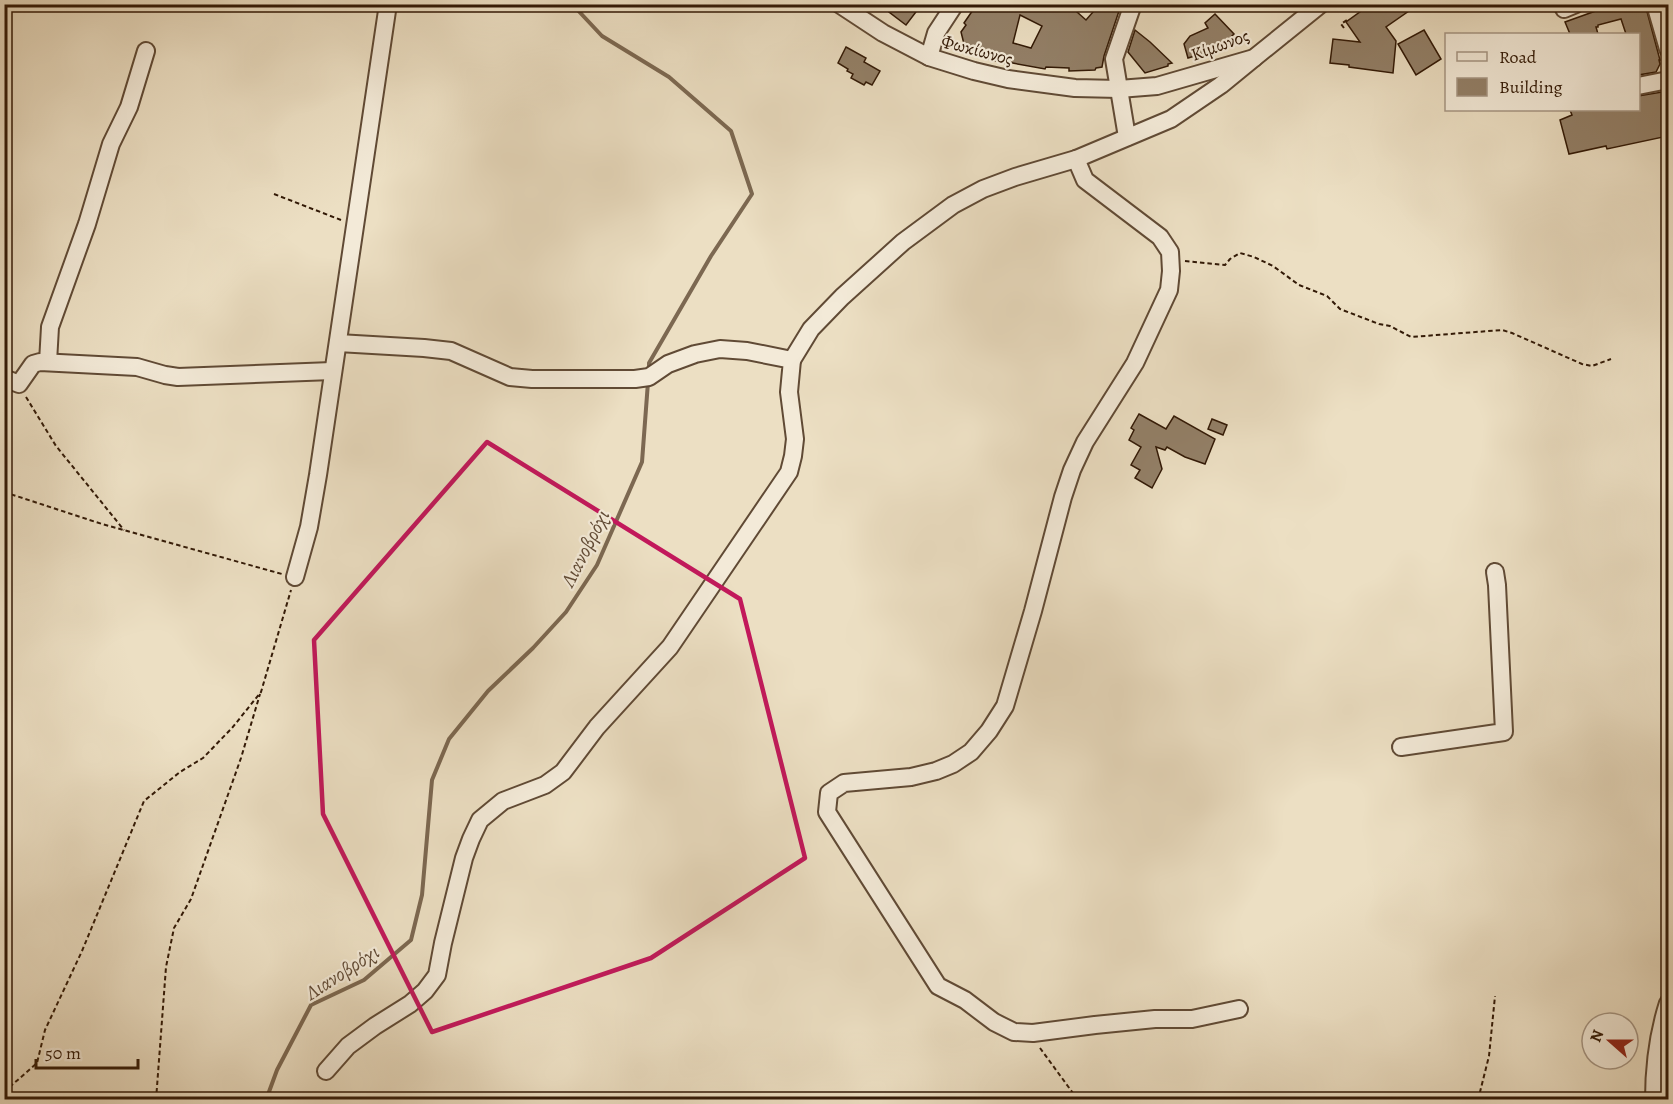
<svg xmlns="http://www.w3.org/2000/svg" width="1673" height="1104" viewBox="0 0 1673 1104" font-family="Alegreya,serif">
	<rect width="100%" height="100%" fill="#ecdfc3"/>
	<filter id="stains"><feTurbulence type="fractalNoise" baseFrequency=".00333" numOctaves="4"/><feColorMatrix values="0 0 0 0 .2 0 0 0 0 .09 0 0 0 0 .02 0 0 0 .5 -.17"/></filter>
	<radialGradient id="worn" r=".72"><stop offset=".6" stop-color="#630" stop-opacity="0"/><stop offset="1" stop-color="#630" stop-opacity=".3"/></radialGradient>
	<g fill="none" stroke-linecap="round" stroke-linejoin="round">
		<g stroke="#7c6851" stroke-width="4">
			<path d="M572,4L602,36L669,77L731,131L752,194L711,256L649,363V371"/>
			<path d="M266,1100L277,1070L311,1005L364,980L411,940L422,895L432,780L449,739L488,691L533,648L566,612L597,565L642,462L648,382"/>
		</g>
	</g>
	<g fill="#938068" stroke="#321906" stroke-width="1.5" fill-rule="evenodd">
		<path d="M895,4H922L906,25L889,12Z"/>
		<path d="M977,4H1068L1086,20L1100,4H1116L1120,8L1104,56L1102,67L1096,68L1095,70L1069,71V68L1046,67L1045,69L1007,62V64L970,54L971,49L965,48L961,32L966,25L964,23ZM1020,15L1042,26L1031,48L1013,43Z"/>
		<path d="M1371,4H1419L1386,27L1396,41L1393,73L1349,67V65L1330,63L1333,39L1360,42L1346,22Z"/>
		<path d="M1603,4H1645L1660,60H1659L1660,64L1656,72L1638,75V34H1626L1621,19L1598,25V27H1596L1598,34H1570L1565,22L1604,8Z"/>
		<path d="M1215,14L1234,34L1218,49L1188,58L1184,44L1190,36L1208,28L1205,23Z"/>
		<path d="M1135,30L1150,42L1172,63L1168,64V66L1145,73L1128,52Z"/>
		<path d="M1424,30L1441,59L1416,75L1398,44Z"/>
		<path d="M846,47L866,58L864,62L880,71L872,85L866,82L864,85L851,78L853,74L847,71L848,69L838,63Z"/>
		<path d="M1662,92L1668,124V136L1607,149L1606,146L1569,154L1560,120L1572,115L1570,110H1638V96Z"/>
		<path d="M1139,414L1166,429L1174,416L1215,439L1205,464L1185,457L1167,447L1165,450L1156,447L1162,469L1152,488L1135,478L1140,470L1131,465L1141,447L1129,440L1134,430L1131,428Z"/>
		<path d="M1212,419L1227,425L1223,435L1208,429Z"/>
	</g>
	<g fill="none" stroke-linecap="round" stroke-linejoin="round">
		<g stroke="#604a35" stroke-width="20">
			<g id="minor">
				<path d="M839,4L883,33L929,57L974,71L1008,79L1075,88L1119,89L1157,86L1254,58L1321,4"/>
				<path d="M1655,4L1668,49"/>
				<path d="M1564,9L1576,4"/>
				<path d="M929,57L936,33L955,4"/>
				<path d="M1638,86L1668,80"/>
				<path d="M1127,137L1114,59L1133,4"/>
				<path d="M1076,159L1085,180L1160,237L1170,252L1171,271L1169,290L1135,363L1085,442L1072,470L1063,497L1033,611L1005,706L989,731L971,752L953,764L936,771L911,777L844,783L829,793L827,812L938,986L965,1000L994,1022L1014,1032L1033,1033L1095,1025L1155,1019H1192L1239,1009"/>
				<path d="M792,360L811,329L842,297L903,242L953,205L983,189L1015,177L1076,159L1171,119L1221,85L1254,58"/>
				<path d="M48,362L50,327L87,224L111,144L129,107L146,51"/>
				<path d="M4,378L19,384L33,364L40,362L137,367L165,375L178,377L332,371"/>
				<path d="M295,577L309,527L318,475L388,4"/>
				<path d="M1401,747L1504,732L1497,585L1495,572"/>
				<path d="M326,1071L348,1046L375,1026L410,1004L425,991L437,975L443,943L464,858L471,839L480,820L503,801L545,785L563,772L597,727L670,647L789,472L793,456L795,439L789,392L792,360L747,351L720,349L695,354L668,364L649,377L635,379H532L510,377L451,351L424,348L338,343"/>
				<path d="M1654,1100C1654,1066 1658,1034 1668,1003"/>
			</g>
		</g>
		<g stroke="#321906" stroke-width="2" stroke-dasharray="4.5 3" stroke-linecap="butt">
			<path d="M1344,28L1341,24L1347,20L1346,18"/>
			<path d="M1664,95L1667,115"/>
			<path d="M274,194L341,220"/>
			<path d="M1185,261L1225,265L1230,259L1240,253L1254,257L1273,266L1299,285L1327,296L1340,309L1379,324L1390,326L1411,337L1502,330L1512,333L1582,364L1592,366L1611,359"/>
			<path d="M26,397L56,446L124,530"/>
			<path d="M4,492L102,524L282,574"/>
			<path d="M1040,1048L1078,1100"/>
			<path d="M4,1092L37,1063L45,1030L82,951L144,801L180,772L203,758L232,728L261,692L291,590"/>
			<path d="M156,1100L166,967L174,928L191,899L241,758L260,694"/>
			<path d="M1478,1100L1489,1056L1495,996"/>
		</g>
		<use href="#minor" stroke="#f3ead8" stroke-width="16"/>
	</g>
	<path fill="none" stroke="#c2185b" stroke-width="4.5" stroke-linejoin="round" d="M487,442L740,599L805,858L651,958L432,1032L323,814L314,640Z"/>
	<g text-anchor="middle" stroke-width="4.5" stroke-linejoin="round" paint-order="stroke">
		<g font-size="18" fill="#321906" stroke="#f3ead8">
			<text transform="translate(1220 45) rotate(-20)" y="6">Κίμωνος</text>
			<text transform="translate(977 50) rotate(15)" y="6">Φωκίωνος</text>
		</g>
		<g font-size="20" font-style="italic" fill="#634d38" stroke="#f3ead8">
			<text transform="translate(585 548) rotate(-63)" y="7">Λιανοβρόχι</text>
			<text transform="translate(342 972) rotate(-33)" y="7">Λιανοβρόχι</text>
		</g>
	</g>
	<rect width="1673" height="1104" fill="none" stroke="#ecdfc3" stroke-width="24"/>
	<rect x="6" y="6" width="1661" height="1092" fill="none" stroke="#321906" stroke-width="3"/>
	<rect x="12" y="12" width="1649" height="1080" fill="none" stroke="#321906" stroke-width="1.5"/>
	<rect x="1445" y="33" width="195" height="78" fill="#f3ead8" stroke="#a69684" stroke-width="1.5"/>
	<rect x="1457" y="52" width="30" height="9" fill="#f3ead8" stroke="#a69684" stroke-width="1.5"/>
	<text x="1499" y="63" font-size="18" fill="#321906">Road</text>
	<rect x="1457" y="78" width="30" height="18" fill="#938068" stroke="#a69684" stroke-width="1.5"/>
	<text x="1499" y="93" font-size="18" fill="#321906">Building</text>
	<g transform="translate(1610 1041) rotate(291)"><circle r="28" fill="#f3ead8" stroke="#a69684" stroke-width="1.5"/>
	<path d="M0-4.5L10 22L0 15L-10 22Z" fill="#8f2418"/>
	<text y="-9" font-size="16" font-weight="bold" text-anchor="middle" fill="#321906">N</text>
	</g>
	<path d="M36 1059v9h102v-9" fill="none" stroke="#321906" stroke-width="3"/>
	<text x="45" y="1059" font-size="18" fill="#321906" stroke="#f3ead8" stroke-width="4.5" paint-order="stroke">50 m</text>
	<rect width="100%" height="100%" filter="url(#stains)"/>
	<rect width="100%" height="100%" fill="url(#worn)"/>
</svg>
